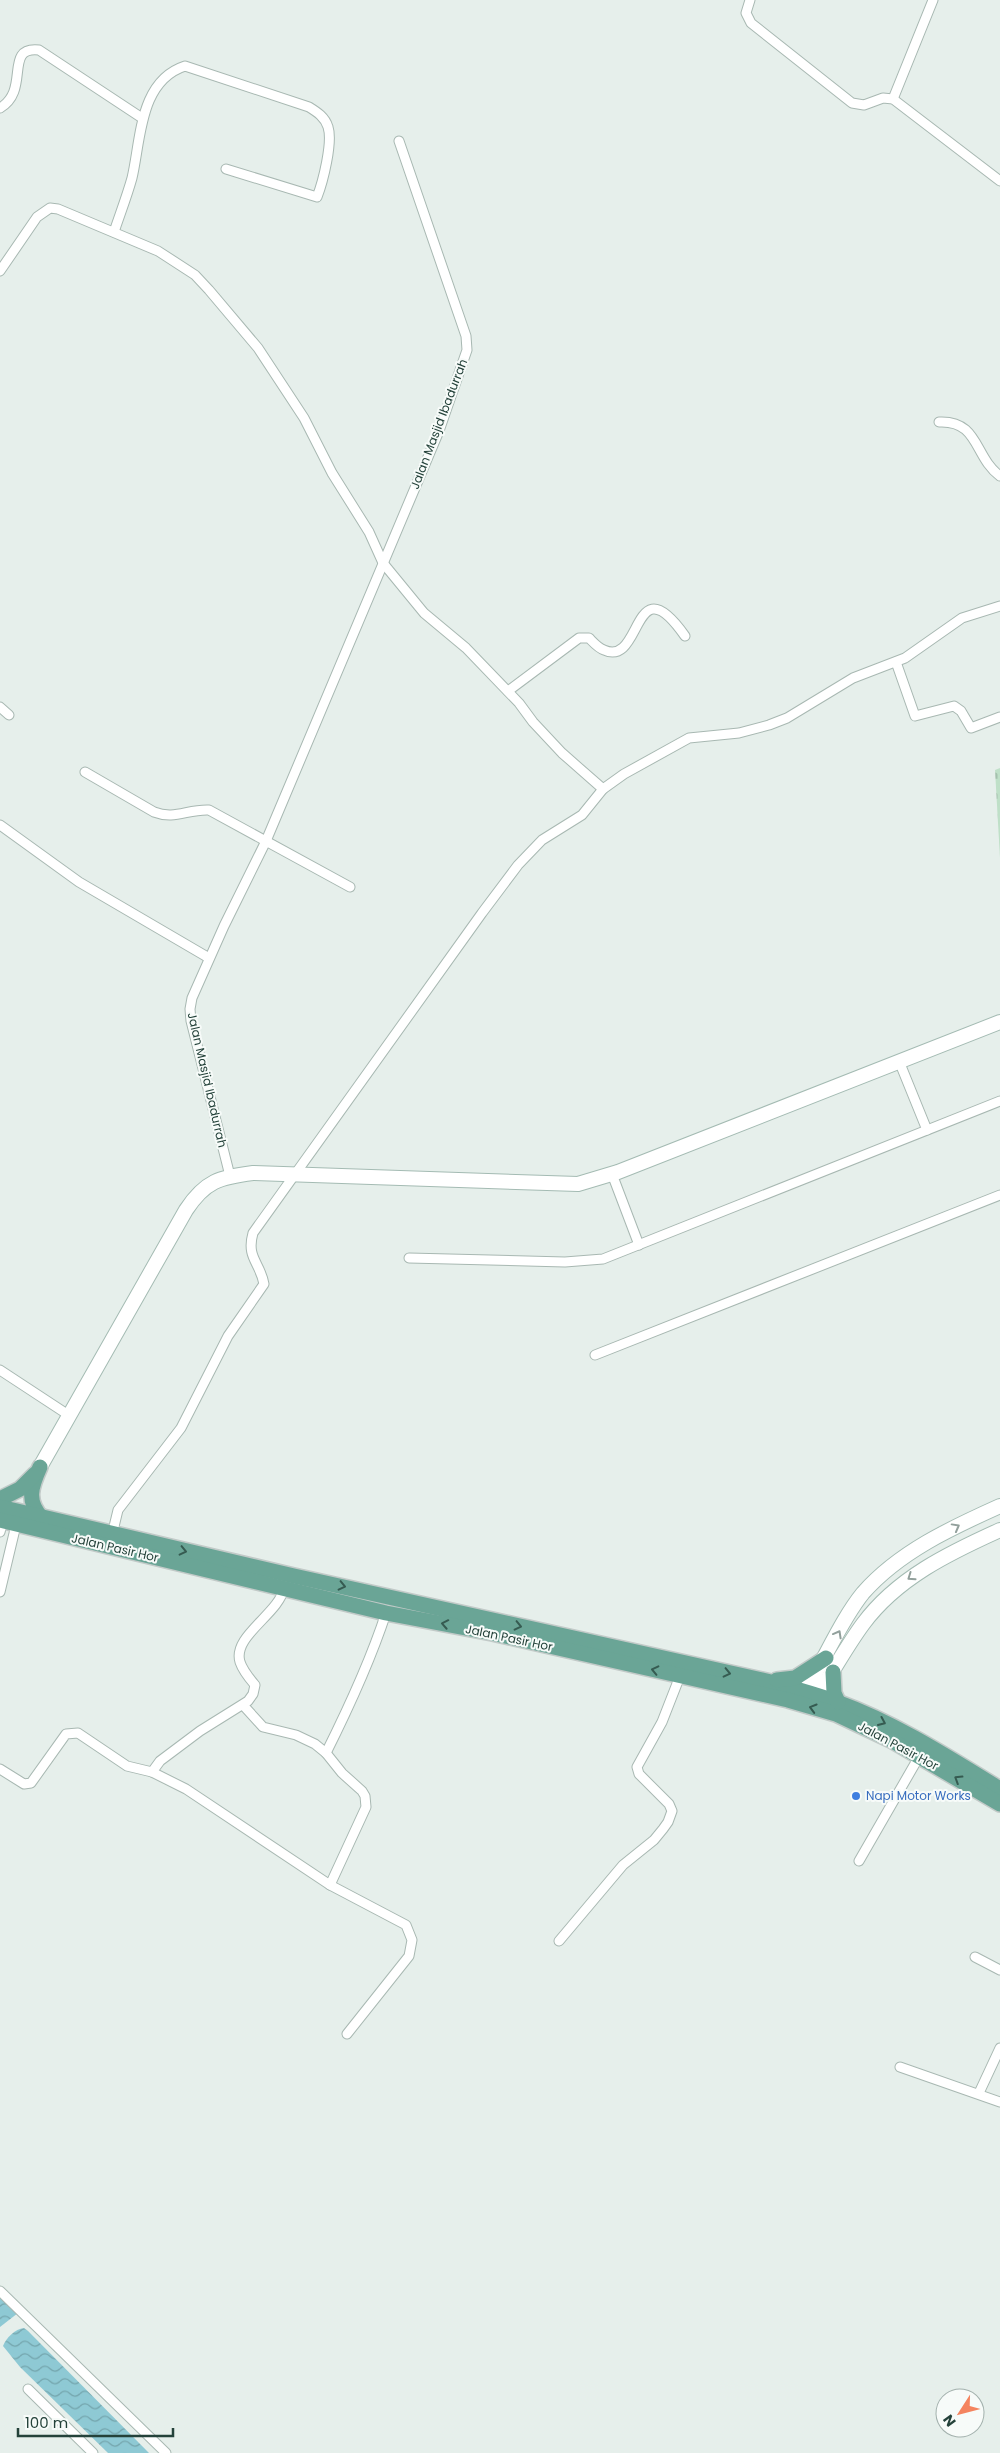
<svg xmlns="http://www.w3.org/2000/svg" width="1000" height="2453" viewBox="0 0 1000 2453" font-family="Poppins,sans-serif">
	<defs>
		<pattern id="cemetery-stones" width="16" height="16" patternUnits="userSpaceOnUse" patternTransform="scale(1.25)"><rect width="16" height="16" fill="#bfe0c8"/><path d="M2 7V4a2 2 0 0 1 4 0v3zM10 15v-3a2 2 0 0 1 4 0v3z" fill="#a4c1ad"/></pattern>
		<pattern id="water-waves" width="16" height="10" patternUnits="userSpaceOnUse" patternTransform="scale(1.25)"><rect width="16" height="10" fill="#8ec9d4"/><path d="M0 5q4-4 8 0t8 0" fill="none" stroke="#74a5ad"/></pattern>
	</defs>
	<rect width="100%" height="100%" fill="#e6efeb"/>
	<path fill="url(#cemetery-stones)" d="M1000,768V858L995,770Z"/>
	<g fill="url(#water-waves)">
		<path d="M0,2295L18,2313L0,2327Z"/>
		<path d="M24,2328L28,2331L149,2453H108L20,2367L3,2346C6,2338 15,2329 24,2328Z"/>
	</g>
	<g fill="none" stroke-linecap="round" stroke-linejoin="round">
		<g stroke="#a8b8b2" stroke-width="11">
			<g id="street">
				<path d="M750,0L746,13L751,23L852,103L864,105L883,98L893,99L1000,181"/>
				<path d="M893,99L933,0"/>
				<path d="M0,108C31,90 3,46 39,50L142,118"/>
				<path d="M114,232C120,214 127,196 132,178C141,140 139,81 185,66L309,107C317,112 325,117 328,127C333,142 323,182 317,197L226,169"/>
				<path d="M0,271L37,217L50,208L58,209L158,251L195,275L209,290L258,348L304,418L332,473L369,532L383,563L424,613L466,648L519,703L533,722L562,753L603,789"/>
				<path d="M939,422C979,420 974,457 1000,476"/>
				<path d="M896,662L915,716L954,706L961,711L971,728L1000,717"/>
				<path d="M508,691L579,638H589C593,642 598,648 604,650C643,668 632,561 685,636"/>
				<path d="M0,707L9,715"/>
				<path d="M85,772L154,812C175,820 187,809 209,810L350,887"/>
				<path d="M0,825L79,882L209,958"/>
				<path d="M899,1061L927,1130"/>
				<path d="M612,1174L639,1245"/>
				<path d="M230,1176L191,1021L190,1009L192,998L224,926L266,841L439,431L467,350L466,336L399,141"/>
				<path d="M409,1258L565,1262L603,1259L1000,1101"/>
				<path d="M595,1355L1000,1195"/>
				<path d="M0,1370L70,1416"/>
				<path d="M0,1532L3,1521"/>
				<path d="M112,1535L118,1510L181,1428L228,1336L264,1284C260,1262 246,1258 253,1233L482,913L518,865L542,840L582,815L603,789L624,774L689,738L739,733L769,725L787,718L853,678L905,658L962,618L1000,606"/>
				<path d="M284,1588C279,1614 232,1636 240,1662C243,1671 249,1678 255,1685L253,1694L248,1701L200,1731L160,1761L152,1772L186,1789L330,1885L406,1925L412,1940L409,1956L347,2034"/>
				<path d="M0,1592L16,1525"/>
				<path d="M243,1705L263,1727L296,1735L315,1744L326,1753L342,1773L362,1791L365,1796L366,1807L330,1885"/>
				<path d="M326,1753C349,1707 370,1662 386,1613"/>
				<path d="M0,1769L24,1784L31,1783L66,1734L78,1733L127,1766L152,1772"/>
				<path d="M859,1861L920,1755"/>
				<path d="M559,1941L623,1865L654,1840L663,1829L668,1822L672,1811L669,1804L639,1774L637,1767L662,1722L680,1676"/>
				<path d="M975,1957L1000,1970"/>
				<path d="M900,2067L1000,2102"/>
				<path d="M979,2093L1000,2048"/>
				<path d="M0,2291L166,2453"/>
				<path d="M28,2389L93,2453"/>
			</g>
		</g>
		<g stroke="#a4bbb3" stroke-width="16">
			<g id="secondary">
				<path d="M40,1467L186,1210C205,1181 220,1177 253,1173L578,1184L618,1172L1000,1022"/>
				<path d="M805,1691C824,1661 841,1620 863,1593C899,1552 951,1528 1000,1506"/>
				<path d="M817,1695C833,1672 846,1647 863,1624C897,1578 949,1553 1000,1530"/>
			</g>
		</g>
		<g stroke="#c2cac8" stroke-width="18">
			<g id="primary">
				<path d="M40,1467C31,1487 26,1501 42,1518"/>
				<path d="M0,1499L20,1489L35,1474"/>
				<path d="M0,1507L294,1576L771,1682C793,1688 815,1694 837,1702C895,1723 948,1757 1000,1789"/>
				<path d="M0,1520L386,1613L492,1633L788,1700L836,1714L891,1740L1000,1804"/>
				<path d="M833,1672L834,1693L838,1702"/>
				<path d="M777,1680L795,1678L826,1658"/>
			</g>
		</g>
		<use href="#street" stroke="#fff" stroke-width="9"/>
		<use href="#secondary" stroke="#fff" stroke-width="14"/>
		<use href="#primary" stroke="#6aa596" stroke-width="15"/>
	</g>
	<defs><path id="oneway-chevron" d="M-2-3.5L2.5 0L-2 3.5" fill="none" stroke-width="1.6" stroke-linecap="round" stroke-linejoin="round" transform="scale(1.25)"/></defs>
	<g stroke="#92a09c">
		<use href="#oneway-chevron" transform="translate(956 1527) rotate(-29)"/>
		<use href="#oneway-chevron" transform="translate(911 1577) rotate(145)"/>
		<use href="#oneway-chevron" transform="translate(838 1634) rotate(-61)"/>
	</g>
	<g stroke="#365b51">
		<use href="#oneway-chevron" transform="translate(183 1551) rotate(13)"/>
		<use href="#oneway-chevron" transform="translate(342 1586) rotate(13)"/>
		<use href="#oneway-chevron" transform="translate(445 1624) rotate(-169)"/>
		<use href="#oneway-chevron" transform="translate(518 1626) rotate(13)"/>
		<use href="#oneway-chevron" transform="translate(655 1670) rotate(-167)"/>
		<use href="#oneway-chevron" transform="translate(727 1673) rotate(13)"/>
		<use href="#oneway-chevron" transform="translate(813 1708) rotate(-164)"/>
		<use href="#oneway-chevron" transform="translate(882 1722) rotate(24)"/>
		<use href="#oneway-chevron" transform="translate(958 1779) rotate(-148)"/>
	</g>
	<circle fill="#3f7fe0" stroke="#f7fbf9" stroke-width="2" cx="856" cy="1796" r="5"/>
	<g text-anchor="middle" stroke-width="4" stroke-linejoin="round" paint-order="stroke">
		<g font-size="12" fill="#24423a" stroke="#f7fbf9">
			<text transform="translate(439 424) rotate(-69)" y="4">Jalan Masjid Ibadurrah</text>
			<text transform="translate(207 1080) rotate(77)" y="4">Jalan Masjid Ibadurrah</text>
			<text transform="translate(115 1548) rotate(13)" y="4">Jalan Pasir Hor</text>
			<text transform="translate(509 1638) rotate(12)" y="4">Jalan Pasir Hor</text>
			<text transform="translate(898 1746) rotate(28)" y="4">Jalan Pasir Hor</text>
		</g>
		<g font-size="12" fill="#366cbe" stroke="#f7fbf9" text-anchor="start">
			<text x="866" y="1800">Napi Motor Works</text>
		</g>
	</g>
	<g transform="translate(960 2413) rotate(234)"><circle r="24" fill="#f7fbf9" stroke="#a3b1ad"/>
	<path d="M0-4L9 19L0 12L-9 19Z" fill="#f4845f"/>
	<text y="-8" font-size="14" font-weight="bold" text-anchor="middle" fill="#24423a">N</text>
	</g>
	<path d="M18 2428v8h155v-8" fill="none" stroke="#24423a" stroke-width="2.5"/>
	<text x="25" y="2428" font-size="15" fill="#24423a" stroke="#f7fbf9" stroke-width="4" paint-order="stroke">100 m</text>
</svg>
